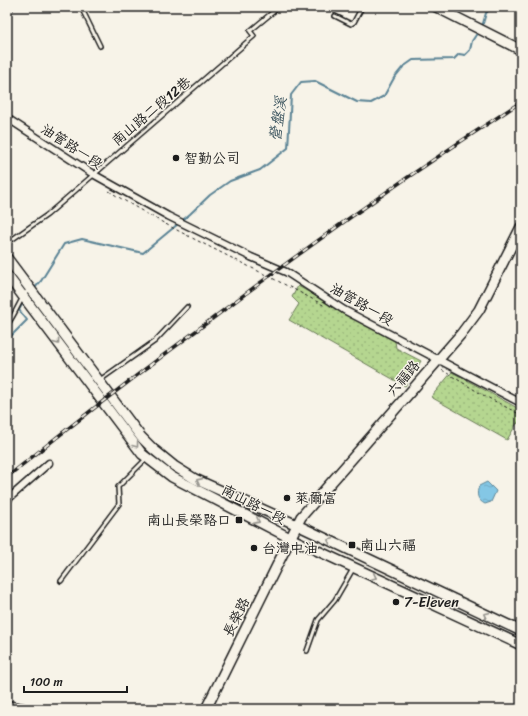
<svg xmlns="http://www.w3.org/2000/svg" width="528" height="716" viewBox="0 0 528 716" font-family="Sriracha,'LXGW WenKai TC',sans-serif">
	<defs>
		<pattern id="grass-dots" width="8" height="8" patternUnits="userSpaceOnUse"><rect width="8" height="8" fill="#b5d690"/><path d="M2 2h.1M6 6h.1" fill="none" stroke="#9bb77c" stroke-width="1.8" stroke-linecap="round"/></pattern>
		<pattern id="water-ripples" width="26" height="14" patternUnits="userSpaceOnUse"><rect width="26" height="14" fill="#84c7e5"/><path d="M2 4q2-2 4 0t4 0M15 11q2-2 4 0t4 0" fill="none" stroke="#71aac4"/></pattern>
	</defs>
	<rect width="100%" height="100%" fill="#f7f3e8"/>
	<filter id="ink" filterUnits="userSpaceOnUse"><feTurbulence type="fractalNoise" baseFrequency=".025" numOctaves="2"/><feDisplacementMap in="SourceGraphic" scale="8" xChannelSelector="R" yChannelSelector="G"/><feConvolveMatrix kernelMatrix="1 2 1 2 8 2 1 2 1" color-interpolation-filters="sRGB"/></filter>
	<g filter="url(#ink)">
		<g fill="url(#grass-dots)" stroke="#687956">
			<path d="M298,286L395,341L396,348L421,361L405,386L289,320L299,304L292,297Z"/>
			<path d="M452,372L521,410V424L517,423L507,440L431,397Z"/>
		</g>
		<path fill="url(#water-ripples)" stroke="#5a8395" d="M487,482L496,491L491,502L485,504C477,500 476,494 479,486Z"/>
		<g fill="none" stroke-linecap="round" stroke-linejoin="round">
			<g stroke="#5a8395" stroke-width="2">
				<path d="M482,27L486,13L492,7"/>
				<path d="M33,290L41,281L64,244L82,239L143,253L190,214L210,195L230,181L260,170L288,148L291,95L301,82L315,81L357,102L371,103L384,96L394,78L403,67L413,60L454,59L459,54L465,55L470,50L472,41L478,32"/>
				<path d="M7,340L27,320L19,310L24,301"/>
			</g>
			<g stroke="#1c1c1c" stroke-width="6">
				<g id="lane">
					<path d="M81,7L100,46"/>
					<path d="M335,16L351,24L354,22L362,7"/>
					<path d="M7,243L47,215L254,36L250,31L279,7"/>
					<path d="M7,325C16,314 19,300 29,289"/>
					<path d="M100,380L155,341L187,307"/>
					<path d="M61,581L119,504L118,487L146,459"/>
					<path d="M307,651L318,620L335,600L353,569"/>
				</g>
			</g>
			<g stroke="#1c1c1c" stroke-width="9">
				<g id="street">
					<path d="M7,8L10,7"/>
					<path d="M7,118L93,174L168,216L251,257L286,272L344,310L521,403"/>
					<path d="M7,500L49,463"/>
					<path d="M7,704L32,709"/>
				</g>
			</g>
			<g stroke="#1c1c1c" stroke-width="12">
				<g id="secondary">
					<path d="M436,7L521,50"/>
					<path d="M7,258L141,437L153,449L174,466L195,479L297,525L521,631"/>
					<path d="M7,275L142,454L172,477L290,538L521,645"/>
					<path d="M206,709L301,517L461,334L479,310L521,227"/>
				</g>
			</g>
			<g stroke="#1c1c1c" stroke-width="1" stroke-dasharray="3 3" stroke-linecap="butt">
				<path d="M109,191C178,235 253,266 325,306"/>
				<path d="M442,370L483,395L521,415"/>
				<path d="M398,709L411,707L417,709"/>
			</g>
			<use href="#lane" stroke="#f7f3e8" stroke-width="3"/>
			<use href="#street" stroke="#f7f3e8" stroke-width="6"/>
			<use href="#secondary" stroke="#f7f3e8" stroke-width="9"/>
			<g stroke="#1c1c1c" stroke-width="3.5">
				<path id="rail" d="M7,477C74,423 143,370 212,319C312,243 415,170 521,102"/>
			</g>
			<use href="#rail" stroke="#f7f3e8" stroke-width="2" stroke-dasharray="6" stroke-linecap="butt"/>
		</g>
		<defs><path id="oneway-chevron" d="M-2-3.5L2.5 0L-2 3.5" fill="none" stroke-width="1.6" stroke-linecap="round" stroke-linejoin="round"/></defs>
		<g stroke="#94928c">
			<use href="#oneway-chevron" transform="translate(57 342) rotate(53)"/>
			<use href="#oneway-chevron" transform="translate(136 445) rotate(53)"/>
			<use href="#oneway-chevron" transform="translate(199 481) rotate(-154)"/>
			<use href="#oneway-chevron" transform="translate(257 521) rotate(27)"/>
			<use href="#oneway-chevron" transform="translate(330 541) rotate(-155)"/>
			<use href="#oneway-chevron" transform="translate(374 577) rotate(25)"/>
			<use href="#oneway-chevron" transform="translate(486 615) rotate(-155)"/>
		</g>
	</g>
	<g fill="#1c1c1c" stroke="#f7f3e8" stroke-width="1.5">
		<circle cx="176" cy="158" r="4"/>
		<circle cx="287" cy="498" r="4"/>
		<rect x="235" y="516" width="8" height="8" rx="2"/>
		<rect x="348" y="541" width="8" height="8" rx="2"/>
		<circle cx="254" cy="548" r="4"/>
		<circle cx="396" cy="602" r="4"/>
	</g>
	<g text-anchor="middle" stroke-width="3" stroke-linejoin="round" paint-order="stroke">
		<g font-size="14" fill="#1c1c1c" stroke="#f7f3e8">
			<text transform="translate(151 111) rotate(-40)" y="5">南山路二段12巷</text>
			<text transform="translate(72 146) rotate(33)" y="5">油管路一段</text>
			<text transform="translate(362 304) rotate(30)" y="5">油管路一段</text>
			<text transform="translate(403 378) rotate(-49)" y="5">六福路</text>
			<text transform="translate(254 504) rotate(27)" y="5">南山路一段</text>
			<text transform="translate(236 617) rotate(-64)" y="5">長榮路</text>
		</g>
		<g font-size="14" fill="#1c1c1c" stroke="#f7f3e8" text-anchor="start">
			<text x="184" y="163">智勤公司</text>
			<text x="295" y="503">萊爾富</text>
			<text x="231" y="525" text-anchor="end">南山長榮路口</text>
			<text x="360" y="550">南山六福</text>
			<text x="262" y="553">台灣中油</text>
			<text x="404" y="607">7-Eleven</text>
		</g>
		<g font-size="15" font-style="italic" fill="#405862" stroke="#f7f3e8">
			<text transform="translate(278 119) rotate(-82)" y="5">營盤溪</text>
		</g>
	</g>
	<rect width="528" height="716" fill="none" stroke="#f7f3e8" stroke-width="24"/>
	<rect x="12" y="12" width="504" height="692" fill="none" stroke="#1c1c1c" stroke-width="1.5" filter="url(#ink)"/>
	<path d="M24 686v6h103v-6" fill="none" stroke="#1c1c1c" stroke-width="2"/>
	<text x="30" y="686" font-size="12" fill="#1c1c1c" stroke="#f7f3e8" stroke-width="3" paint-order="stroke">100 m</text>
</svg>
